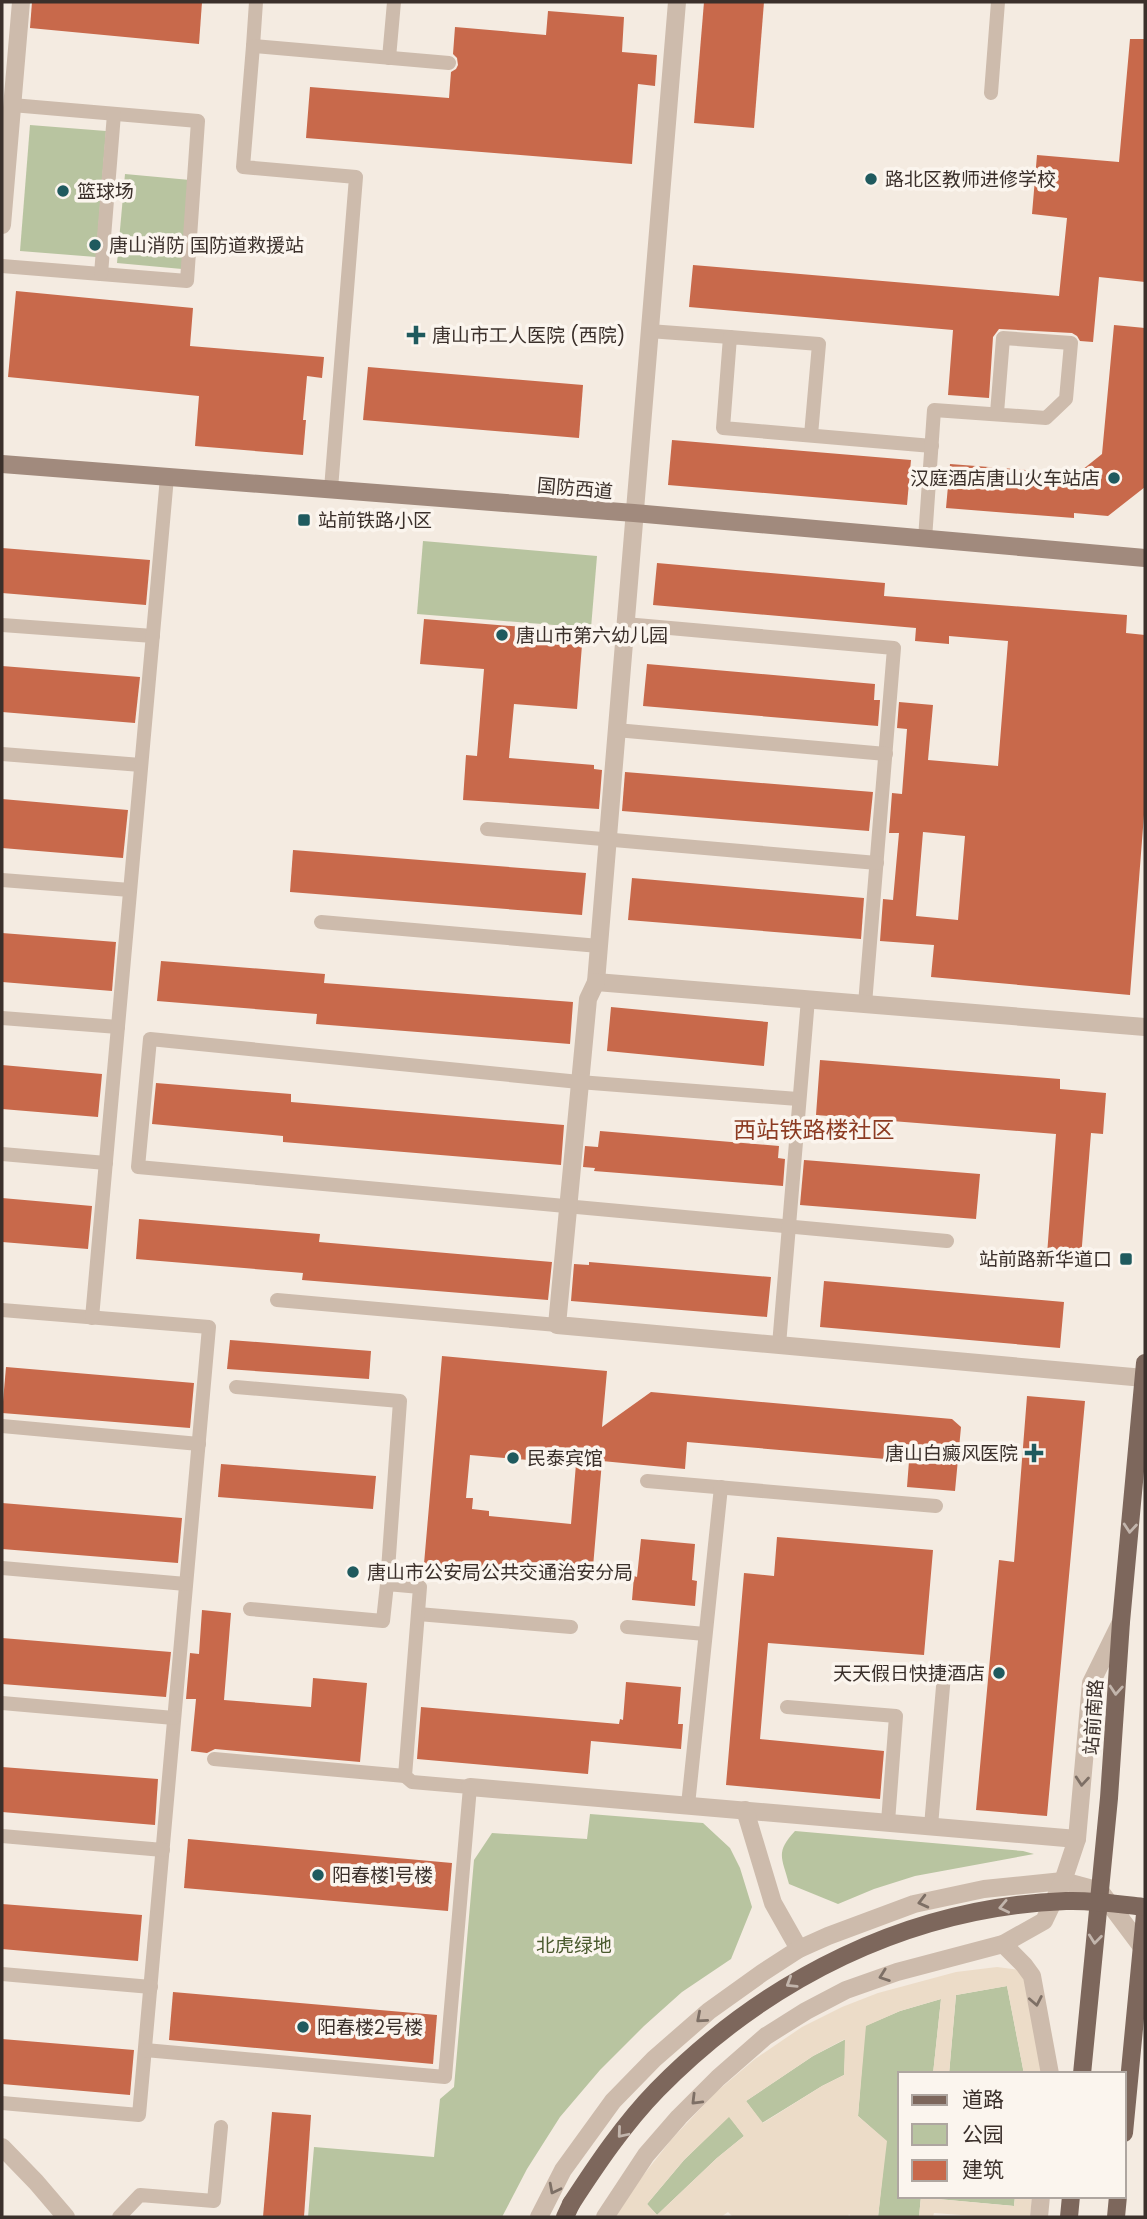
<svg xmlns="http://www.w3.org/2000/svg" width="1147" height="2219" viewBox="0 0 1147 2219" font-family="Poppins,'Noto Sans SC',sans-serif">
	<rect width="100%" height="100%" fill="#f4ebe1"/>
	<g fill="#b8c4a0">
		<path d="M30,125L106,131L96,257L20,251Z"/>
		<path d="M125,174L190,180L182,269L117,263Z"/>
		<path d="M423,541L597,556L591,628L417,614Z"/>
		<path d="M590,1814L703,1823L730,1848L740,1868L752,1907L731,1959L682,1992L644,2026L600,2070L560,2117L527,2169L502,2217H308L314,2147L434,2157L440,2099L454,2087L474,1860L492,1833L587,1839Z"/>
		<path d="M795,1831L1023,1851L1034,1854L915,1876L874,1889L838,1904L789,1884C782,1857 775,1853 795,1831Z"/>
		<path d="M1007,1986L1024,2074H949L956,1995Z"/>
		<path d="M941,1999L933,2074H900V2196H921L919,2217H878L886,2141L858,2116L865,2026L900,2011Z"/>
		<path d="M846,2039L844,2075L822,2086L762,2123L746,2101L813,2056Z"/>
		<path d="M729,2116L744,2136L717,2158L657,2215L647,2204L684,2160Z"/>
		<path d="M938,2196H1015L1014,2206L937,2199Z"/>
	</g>
	<g fill="#ecdcc8" fill-rule="evenodd">
		<path d="M997,1967L1021,1970L1026,1984L1042,2074H1024L1007,1986L956,1995L949,2074H933L941,1999L900,2011L866,2026L858,2116L887,2141L878,2217H851L849,2214L848,2217H733L728,2212L721,2217H613L634,2187L671,2140L715,2093L755,2059L802,2027L842,2007L878,1993L956,1972ZM845,2039L844,2075L822,2086L763,2123L746,2101L813,2056ZM729,2117L744,2136L717,2158L657,2215L647,2204L684,2160Z"/>
		<path d="M921,2196H938V2199L1014,2206L1015,2196H1032L1030,2217H988L934,2213L933,2217H919Z"/>
	</g>
	<g fill="#c8694b" fill-rule="evenodd">
		<path d="M32,2H202L199,44L30,28Z"/>
		<path d="M704,2H764L754,128L694,123Z"/>
		<path d="M548,11L624,17L622,52L657,55L655,86L638,84L632,164L306,138L310,87L449,98L451,72L456,69L458,65L457,58L453,54L455,27L546,35Z"/>
		<path d="M1130,39H1145V282L1099,277L1093,342L1080,341L1077,336L1072,333L999,329L993,337L989,398L948,395L953,330L689,307L693,265L1059,296L1067,218L1032,214L1037,155L1119,162Z"/>
		<path d="M16,291L193,308L190,346L324,357L322,378L307,376L303,420H306L303,455L195,446L199,396L8,377Z"/>
		<path d="M1114,325L1145,328V487L1108,516L1074,513V518L946,508L950,464L1077,474L1102,454Z"/>
		<path d="M368,367L583,385L579,438L363,420Z"/>
		<path d="M672,440L911,460L907,505L668,485Z"/>
		<path d="M2,548L150,560L146,605L2,593Z"/>
		<path d="M657,563L885,583L884,596L1127,615L1126,633L1145,635V802L1130,995L931,977L934,945L880,941L883,899L893,900L899,833H889L892,793L902,794L907,729L897,728L899,702L933,705L928,760L998,766L1008,641L949,636V644L915,641L916,628L653,605ZM923,832L965,836L958,920L916,916Z"/>
		<path d="M424,619L583,632L577,709L514,704L509,758L594,765V769L602,770L599,809L463,800L466,755L477,756L484,669L420,664Z"/>
		<path d="M647,664L875,684L874,700H880L878,726L643,706Z"/>
		<path d="M2,666L140,677L135,723L2,712Z"/>
		<path d="M625,772L873,792L869,831L622,811Z"/>
		<path d="M2,799L128,810L123,858L2,848Z"/>
		<path d="M293,850L586,873L582,915L290,892Z"/>
		<path d="M632,878L864,898L861,939L628,920Z"/>
		<path d="M2,933L116,942L112,991L2,982Z"/>
		<path d="M161,961L325,974L324,983L573,1002L570,1044L316,1024L317,1014L157,1001Z"/>
		<path d="M611,1007L768,1022L764,1066L607,1051Z"/>
		<path d="M820,1060L1060,1079V1089L1106,1093L1103,1134L1091,1133L1081,1258L1047,1255L1056,1134L816,1115Z"/>
		<path d="M2,1065L102,1074L98,1117L2,1109Z"/>
		<path d="M156,1083L291,1094V1102L564,1125L561,1165L283,1142V1136L152,1124Z"/>
		<path d="M600,1131L779,1146L778,1158L785,1159L783,1186L594,1171L595,1168L583,1167L585,1146L598,1147Z"/>
		<path d="M804,1160L980,1174L976,1219L800,1205Z"/>
		<path d="M2,1198L92,1206L88,1249L2,1242Z"/>
		<path d="M139,1219L320,1234L319,1242L552,1262L548,1300L302,1280L303,1273L136,1259Z"/>
		<path d="M589,1262L771,1277L767,1317L571,1301L574,1264L589,1265Z"/>
		<path d="M824,1281L1064,1302L1060,1348L820,1327Z"/>
		<path d="M230,1340L371,1351L369,1379L227,1369Z"/>
		<path d="M442,1356L607,1371L602,1427L651,1392L952,1419L961,1427L955,1491L907,1487L909,1461L687,1442L685,1469L602,1461L592,1579L424,1564ZM470,1455L576,1464L571,1524L489,1516V1511L472,1509L473,1498H466Z"/>
		<path d="M6,1367L194,1383L190,1428L2,1413Z"/>
		<path d="M1027,1396L1085,1401L1047,1816L976,1810L999,1560L1014,1562Z"/>
		<path d="M221,1464L376,1476L373,1509L218,1497Z"/>
		<path d="M2,1503L182,1518L178,1563L2,1549Z"/>
		<path d="M777,1537L933,1550L924,1655L768,1643L760,1739L884,1751L880,1799L726,1785L744,1573L774,1576Z"/>
		<path d="M641,1539L695,1544L692,1580L697,1581L695,1606L632,1600L634,1576L637,1577Z"/>
		<path d="M202,1610L231,1613L224,1700L311,1707L313,1678L367,1683L360,1762L215,1749L207,1753L191,1751L196,1699H186L190,1653L199,1654Z"/>
		<path d="M2,1638L171,1652L166,1697L2,1684Z"/>
		<path d="M626,1682L681,1687L678,1724H683L681,1749L591,1741L588,1774L417,1759L421,1707L619,1724L620,1719L623,1720Z"/>
		<path d="M2,1767L158,1779L155,1825L2,1812Z"/>
		<path d="M188,1839L452,1863L448,1911L184,1888Z"/>
		<path d="M2,1904L142,1915L138,1961L2,1949Z"/>
		<path d="M173,1992L437,2015L433,2064L169,2040Z"/>
		<path d="M2,2039L134,2050L130,2095L2,2084Z"/>
		<path d="M272,2112L311,2115L304,2217H263Z"/>
	</g>
	<g fill="none" stroke-linecap="round" stroke-linejoin="round">
		<g stroke="#cdbbac" stroke-width="14">
			<path d="M253,46L256,2"/>
			<path d="M389,58L394,2"/>
			<path d="M991,93L998,2"/>
			<path d="M2,266L187,281L198,121L12,105"/>
			<path d="M101,274L114,114"/>
			<path d="M649,331L730,337"/>
			<path d="M811,435L819,344L730,337L723,428L932,446"/>
			<path d="M331,489L356,177L243,167L253,46L449,63"/>
			<path d="M925,539L934,410L1046,418L1066,399L1071,343L1003,338L997,413"/>
			<path d="M625,624L894,648L865,1004"/>
			<path d="M2,625L153,636"/>
			<path d="M616,730L886,754"/>
			<path d="M2,754L141,765"/>
			<path d="M487,829L877,863"/>
			<path d="M2,880L130,890"/>
			<path d="M321,922L599,946"/>
			<path d="M2,1018L118,1027"/>
			<path d="M798,1099L579,1082L150,1039L138,1167L947,1241"/>
			<path d="M2,1154L106,1163"/>
			<path d="M277,1300L557,1325"/>
			<path d="M2,1310L209,1327L139,2115L2,2103"/>
			<path d="M92,1318L167,477"/>
			<path d="M779,1345L808,999"/>
			<path d="M236,1387L400,1401L387,1584"/>
			<path d="M2,1426L199,1444"/>
			<path d="M647,1481L936,1506"/>
			<path d="M2,1568L186,1584"/>
			<path d="M418,1614L571,1627"/>
			<path d="M627,1627L705,1634"/>
			<path d="M2,1703L174,1718"/>
			<path d="M787,1707L896,1716L888,1822"/>
			<path d="M214,1759L405,1776"/>
			<path d="M688,1805L721,1487"/>
			<path d="M931,1826L944,1675"/>
			<path d="M2,1836L163,1850"/>
			<path d="M2,1974L151,1987"/>
			<path d="M145,2050L445,2077L470,1787L412,1782L405,1776L420,1587L387,1584L383,1621L250,1609"/>
			<path d="M119,2217L140,2195L214,2201L221,2127"/>
		</g>
		<g stroke="#cdbbac" stroke-width="18">
			<path d="M677,2L596,982L1145,1027"/>
			<path d="M2,225L21,2"/>
			<path d="M596,982L588,999L557,1325L1144,1378"/>
			<path d="M470,1787L1077,1839"/>
			<path d="M745,1810L773,1903L799,1949"/>
			<path d="M1003,1944L1024,1965L1032,1976L1050,2074"/>
			<path d="M2,2147L36,2182L66,2217"/>
			<path d="M539,2217L563,2170L613,2101L654,2059L709,2011L762,1973L799,1949L828,1936L914,1904L984,1889L1063,1881L1100,1891L1142,1947"/>
			<path d="M605,2217L646,2155L679,2117L718,2078L766,2036L806,2011L846,1990L897,1972L1003,1944L1044,1921L1063,1881L1077,1839L1091,1683L1121,1622"/>
			<path d="M1039,2217L1041,2196"/>
		</g>
		<path stroke="#a18a7d" stroke-width="18" d="M2,464L634,513L1145,558"/>
		<g stroke="#7d675c" stroke-width="18">
			<path d="M1082,2074L1109,1798L1121,1622L1145,1363"/>
			<path d="M1124,2133L1145,1914"/>
			<path d="M565,2217L571,2204"/>
			<path d="M1069,2217L1071,2196"/>
			<path d="M1116,2217L1118,2196"/>
		</g>
		<path stroke="#7d675c" stroke-width="18" d="M571,2204C597,2164 624,2124 657,2090C766,1979 909,1907 1066,1901C1092,1900 1119,1904 1145,1907"/>
	</g>
	<defs><path id="oneway-chevron" d="M-2-3.5L2.5 0L-2 3.5" fill="none" stroke-width="1.6" stroke-linecap="round" stroke-linejoin="round" transform="scale(1.75)"/></defs>
	<g stroke="#c2b5ac">
		<use href="#oneway-chevron" transform="translate(1130 1528) rotate(95)"/>
		<use href="#oneway-chevron" transform="translate(1116 1690) rotate(94)"/>
		<use href="#oneway-chevron" transform="translate(1004 1907) rotate(168)"/>
		<use href="#oneway-chevron" transform="translate(1095 1939) rotate(96)"/>
		<use href="#oneway-chevron" transform="translate(791 1983) rotate(148)"/>
		<use href="#oneway-chevron" transform="translate(622 2133) rotate(130)"/>
	</g>
	<g stroke="#7d6f65">
		<use href="#oneway-chevron" transform="translate(1082 1781) rotate(95)"/>
		<use href="#oneway-chevron" transform="translate(923 1902) rotate(166)"/>
		<use href="#oneway-chevron" transform="translate(884 1976) rotate(160)"/>
		<use href="#oneway-chevron" transform="translate(1036 2001) rotate(79)"/>
		<use href="#oneway-chevron" transform="translate(701 2018) rotate(139)"/>
		<use href="#oneway-chevron" transform="translate(696 2100) rotate(135)"/>
		<use href="#oneway-chevron" transform="translate(554 2189) rotate(117)"/>
	</g>
	<g fill="#1f5a5e" stroke="#fbf5ee" stroke-width="2.5">
		<circle cx="871" cy="179" r="7"/>
		<circle cx="63" cy="191" r="7"/>
		<circle cx="95" cy="245" r="7"/>
		<path d="M412.5 324.5h7v7h7v7h-7v7h-7v-7h-7v-7h7z"/>
		<circle cx="1114" cy="478" r="7"/>
		<rect x="297" y="513" width="14" height="14" rx="3.5"/>
		<circle cx="502" cy="635" r="7"/>
		<rect x="1119" y="1252" width="14" height="14" rx="3.5"/>
		<path d="M1030.5 1442.5h7v7h7v7h-7v7h-7v-7h-7v-7h7z"/>
		<circle cx="513" cy="1458" r="7"/>
		<circle cx="353" cy="1572" r="7"/>
		<circle cx="999" cy="1673" r="7"/>
		<circle cx="318" cy="1875" r="7"/>
		<circle cx="303" cy="2027" r="7"/>
	</g>
	<g text-anchor="middle" stroke-width="7" stroke-linejoin="round" paint-order="stroke">
		<g font-size="19" fill="#3b302b" stroke="#fbf5ee" text-anchor="start">
			<text x="885" y="186">路北区教师进修学校</text>
			<text x="77" y="198">篮球场</text>
			<text x="109" y="252">唐山消防 国防道救援站</text>
			<text x="432" y="342">唐山市工人医院 (西院)</text>
			<text x="1100" y="485" text-anchor="end">汉庭酒店唐山火车站店</text>
			<text x="318" y="527">站前铁路小区</text>
			<text x="516" y="642">唐山市第六幼儿园</text>
			<text x="1112" y="1266" text-anchor="end">站前路新华道口</text>
			<text x="1018" y="1460" text-anchor="end">唐山白癜风医院</text>
			<text x="527" y="1465">民泰宾馆</text>
			<text x="367" y="1579">唐山市公安局公共交通治安分局</text>
			<text x="985" y="1680" text-anchor="end">天天假日快捷酒店</text>
			<text x="332" y="1882">阳春楼1号楼</text>
			<text x="317" y="2034">阳春楼2号楼</text>
		</g>
		<g font-size="19" fill="#3b302b" stroke="#fbf5ee">
			<text transform="translate(575 488) rotate(5)" y="7">国防西道</text>
			<text transform="translate(1093 1717) rotate(-86)" y="7">站前南路</text>
		</g>
		<g font-size="19" fill="#4a5a2e" stroke="#fbf5ee">
			<text x="574" y="1952">北虎绿地</text>
		</g>
		<g font-size="23" fill="#8c3b22" stroke="#fbf5ee">
			<text x="814" y="1138">西站铁路楼社区</text>
		</g>
	</g>
	<rect width="1147" height="2219" fill="none" stroke="#3b302b" stroke-width="7"/>
	<rect x="898" y="2072" width="228" height="126" fill="#fbf5ee" stroke="#aea6a0" stroke-width="2"/>
	<rect x="912" y="2095" width="35" height="10" fill="#7d675c" stroke="#aea6a0" stroke-width="2"/>
	<text x="962" y="2107" font-size="21" fill="#3b302b">道路</text>
	<rect x="912" y="2124" width="35" height="21" fill="#b8c4a0" stroke="#aea6a0" stroke-width="2"/>
	<text x="962" y="2142" font-size="21" fill="#3b302b">公园</text>
	<rect x="912" y="2160" width="35" height="21" fill="#c8694b" stroke="#aea6a0" stroke-width="2"/>
	<text x="962" y="2177" font-size="21" fill="#3b302b">建筑</text>
</svg>
